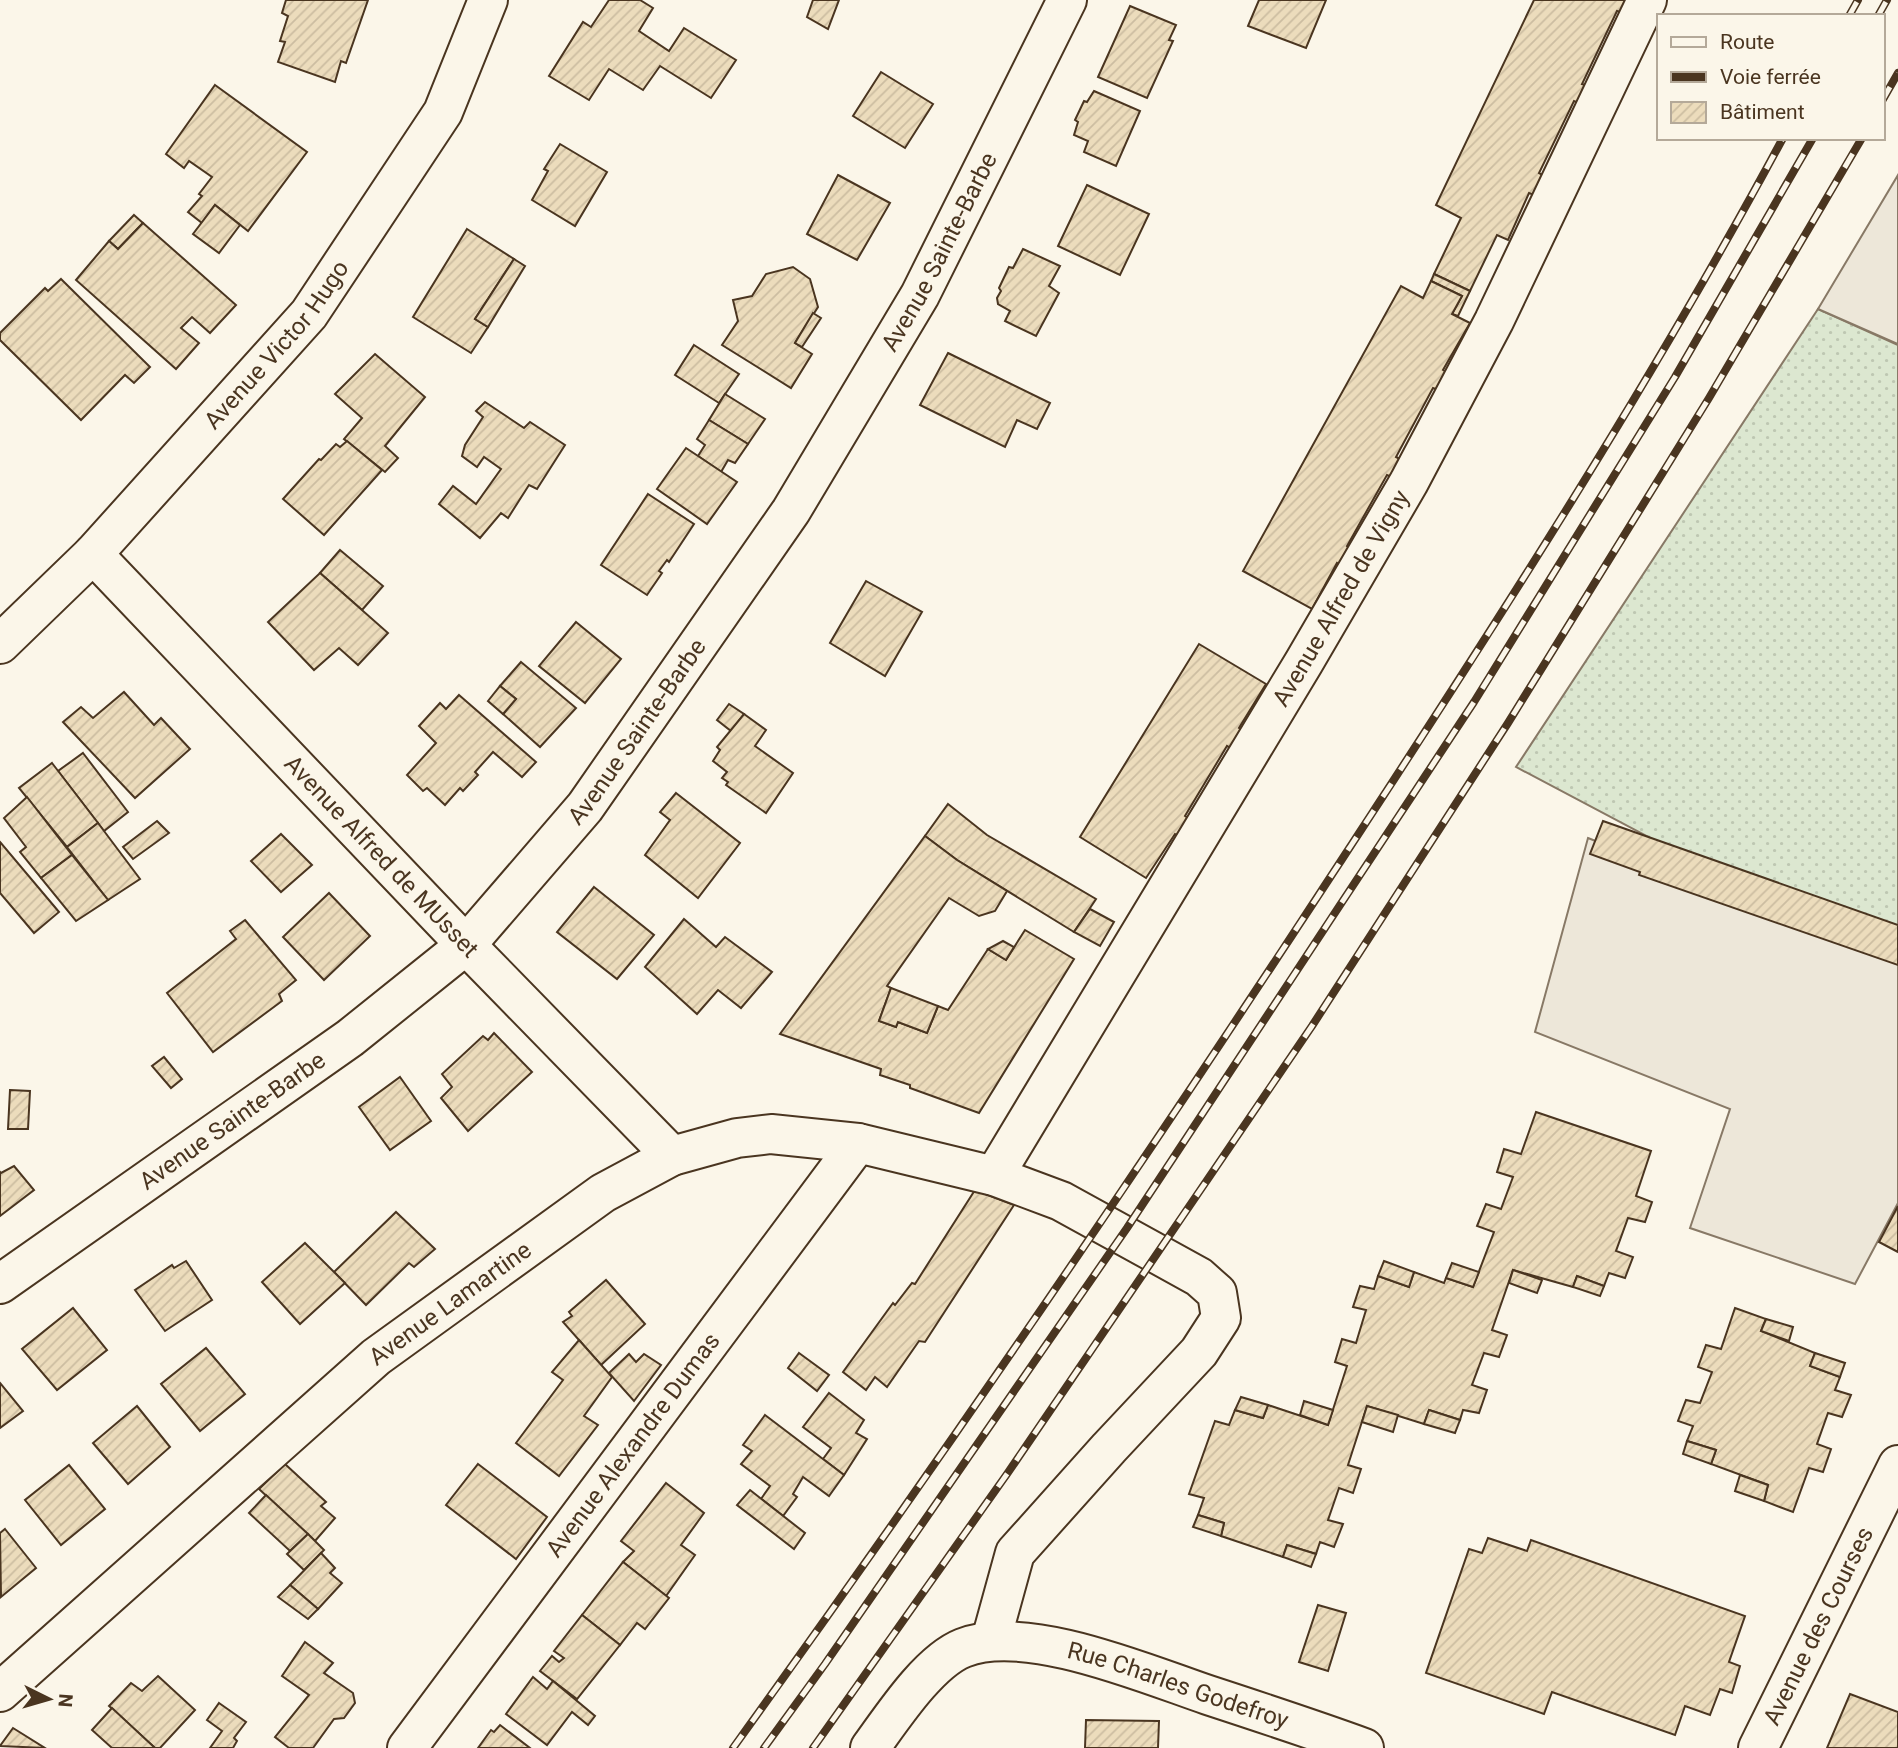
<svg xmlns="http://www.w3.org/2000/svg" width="1898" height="1748" viewBox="0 0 1898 1748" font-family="Roboto,sans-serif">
	<defs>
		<pattern id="grass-dots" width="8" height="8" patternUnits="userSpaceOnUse" patternTransform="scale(1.75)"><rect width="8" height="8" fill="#dce7d0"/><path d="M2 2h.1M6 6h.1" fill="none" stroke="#bec7b2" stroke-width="1.8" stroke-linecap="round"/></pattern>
		<pattern id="building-hatch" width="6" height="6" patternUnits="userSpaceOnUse" patternTransform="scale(1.75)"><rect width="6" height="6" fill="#ecdcbc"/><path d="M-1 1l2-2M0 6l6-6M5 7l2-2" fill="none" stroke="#ccbda1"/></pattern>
	</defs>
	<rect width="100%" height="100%" fill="#fbf6e9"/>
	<path fill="url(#grass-dots)" stroke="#887966" stroke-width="2" d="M1818,309L1898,345V969L1516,767Z"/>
	<g fill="#ede7d9" stroke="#887966" stroke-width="2">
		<path d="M1898,175V344L1818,309Z"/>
		<path d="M1588,838L1898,961V1203L1855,1284L1690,1228L1730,1109L1535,1032Z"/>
	</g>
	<g fill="url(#building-hatch)" stroke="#4a3520" stroke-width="2">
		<path d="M286,0H368L346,63L341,61L335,82L278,62L285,42L280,41L288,16L282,13Z"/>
		<path d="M609,0H640L653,8L639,31L669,51L684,28L736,60L711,98L660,66L643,90L609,69L589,100L549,76L583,22L591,27Z"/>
		<path d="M813,0H839L828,29L807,17Z"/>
		<path d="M1259,0H1326L1306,48L1248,26Z"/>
		<path d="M1534,0H1630L1624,13L1617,11L1582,84L1589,86L1581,104L1574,101L1539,173L1546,177L1537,196L1529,193L1508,240L1497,235L1470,291L1434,274L1461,218L1436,205Z"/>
		<path d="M1130,6L1176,25L1169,40L1173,41L1147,98L1098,77Z"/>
		<path d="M881,72L933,104L905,148L853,116Z"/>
		<path d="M215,85L307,152L248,231L215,205L202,223L188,212L202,196L199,194L212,177L189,161L184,168L166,154Z"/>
		<path d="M1094,91L1140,111L1116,166L1084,152L1088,141L1074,135L1078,122L1075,120L1084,101L1087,102Z"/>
		<path d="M560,144L607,172L575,226L532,200L548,171L544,169Z"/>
		<path d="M838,175L890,203L857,260L807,234Z"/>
		<path d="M1087,185L1149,214L1120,275L1058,246Z"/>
		<path d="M215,205L240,225L219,253L193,234Z"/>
		<path d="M134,215L143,223L118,249L109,241Z"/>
		<path d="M143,223L236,305L210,333L192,317L181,328L199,343L176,369L76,280L109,241L118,249Z"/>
		<path d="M467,229L514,259L475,319L488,327L471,353L413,317Z"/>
		<path d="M1023,249L1060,266L1049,286L1059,293L1036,336L1005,321L1010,311L998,304L997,298L1001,291L999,288L1009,267L1013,268Z"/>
		<path d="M514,259L525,266L488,327L475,319Z"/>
		<path d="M793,267L810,279L818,307L795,343L812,354L791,388L722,345L738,321L733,300L752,296L766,274Z"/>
		<path d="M1434,274L1470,291L1458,316L1452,314L1462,296L1431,281Z"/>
		<path d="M61,279L150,367L134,383L125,375L81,420L0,340V333L45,288L48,291Z"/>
		<path d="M1431,281L1462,296L1452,314L1470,323L1443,370L1450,374L1441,391L1433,388L1396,457L1404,461L1394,478L1387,475L1347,546L1354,550L1344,567L1337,563L1312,609L1243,571L1401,286L1423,298Z"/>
		<path d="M813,313L821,318L802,347L795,343Z"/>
		<path d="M694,345L739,374L719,403L675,375Z"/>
		<path d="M948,353L1050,403L1037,429L1017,420L1005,447L920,405Z"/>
		<path d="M375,354L425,397L385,446L398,458L385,472L344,439L362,418L335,394Z"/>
		<path d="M725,394L765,419L748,444L709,420Z"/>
		<path d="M485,402L524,428L530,422L565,445L537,489L529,485L508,518L501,513L480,538L439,504L453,486L476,504L501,469L484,457L477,467L462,456L465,445L483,417L476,411Z"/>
		<path d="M709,420L748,444L735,463L728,460L721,472L698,456L705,445L697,439Z"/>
		<path d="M347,441L382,470L324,535L283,499L319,459L321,460L336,444L340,447Z"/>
		<path d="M686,448L737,482L707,524L657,489Z"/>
		<path d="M648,494L694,524L669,562L667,560L659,571L662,573L647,595L601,565Z"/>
		<path d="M340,550L383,586L362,610L320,573Z"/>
		<path d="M320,573L388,633L358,665L339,648L314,670L268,622Z"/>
		<path d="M866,581L922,612L885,676L830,643Z"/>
		<path d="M576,622L621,659L585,703L539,666Z"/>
		<path d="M1199,644L1266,684L1239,728L1247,733L1235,751L1227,746L1185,816L1193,821L1182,838L1175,834L1146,878L1080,837Z"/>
		<path d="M521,662L576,708L540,747L503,714L516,699L500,686Z"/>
		<path d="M500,686L516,699L503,714L488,701Z"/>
		<path d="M124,692L154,725L161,718L190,749L135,798L63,722L81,707L93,718Z"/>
		<path d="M459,695L536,762L522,777L493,752L475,772L478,775L463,791L460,788L445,805L427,788L423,791L407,775L436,743L419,726L440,703L446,709Z"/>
		<path d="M729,704L744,714L731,731L717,720Z"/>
		<path d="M744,714L766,730L755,746L793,773L766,813L726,785L728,782L722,778L727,772L713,761L720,750L717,747Z"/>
		<path d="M83,753L128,812L104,831L58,771Z"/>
		<path d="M52,763L98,823L67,847L19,788Z"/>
		<path d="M676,793L740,843L698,898L645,855L670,820L660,812Z"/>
		<path d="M27,797L72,855L41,878L20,852L26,847L4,818Z"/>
		<path d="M948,804L987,835L1096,899L1074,932L957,860L925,836Z"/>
		<path d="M157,821L169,833L133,859L123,847Z"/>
		<path d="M1603,821L1898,925V965L1639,875L1640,872L1590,854Z"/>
		<path d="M98,823L140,879L108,900L67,847Z"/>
		<path d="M281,834L312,865L281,892L251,861Z"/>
		<path d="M925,836L957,860L1007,891L995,911L979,916L949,898L887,986L891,988L879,1021L896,1027L898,1022L927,1033L938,1006L948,1010L988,949L1006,960L1025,930L1074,959L979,1113L910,1088V1085L880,1075L881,1069L780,1034Z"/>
		<path d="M0,842L59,912L34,933L0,893Z"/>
		<path d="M72,855L108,900L76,921L41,878Z"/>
		<path d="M594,887L654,935L617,979L557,932Z"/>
		<path d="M329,893L370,936L324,980L283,937Z"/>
		<path d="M1090,909L1114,922L1100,946L1074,932Z"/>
		<path d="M684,919L716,947L725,937L772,972L741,1008L718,990L697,1014L645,967Z"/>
		<path d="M245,920L296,980L279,994L282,1001L213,1052L167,993L236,939L230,931Z"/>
		<path d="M1003,941L1014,947L1006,960L988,949Z"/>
		<path d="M891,988L938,1006L927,1033L898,1022L896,1027L879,1021Z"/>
		<path d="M494,1033L532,1072L468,1131L441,1098L452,1087L442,1074L483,1036L488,1040Z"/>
		<path d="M164,1057L182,1079L171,1088L152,1066Z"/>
		<path d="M400,1077L431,1121L390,1150L359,1107Z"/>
		<path d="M10,1090L30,1091L28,1129H8Z"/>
		<path d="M1536,1112L1651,1151L1636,1196L1652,1202L1645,1222L1628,1218L1616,1251L1633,1257L1625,1278L1609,1273L1604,1286L1577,1276L1573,1287L1513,1270L1492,1330L1507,1335L1499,1357L1484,1353L1472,1385L1487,1390L1479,1413L1463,1410L1460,1420L1429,1410L1424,1424L1367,1406L1348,1465L1361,1469L1353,1493L1339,1488L1328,1520L1343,1524L1334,1547L1320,1542L1316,1554L1287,1545L1283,1557L1221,1536L1224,1523L1198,1515L1204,1498L1189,1494L1215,1421L1229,1425L1235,1410L1263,1418L1268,1405L1328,1425L1347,1366L1335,1362L1342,1339L1356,1343L1366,1310L1353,1307L1360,1286L1374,1289L1378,1276L1409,1287L1414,1272L1444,1283L1446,1278L1473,1287L1494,1232L1477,1226L1486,1204L1501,1209L1513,1177L1497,1172L1504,1149L1521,1154Z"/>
		<path d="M14,1166L34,1190L0,1216V1172L1,1173Z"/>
		<path d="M975,1190L1014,1205L925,1342L919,1341L887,1387L875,1377L866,1390L843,1372L893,1303L895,1305L912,1283L915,1284Z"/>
		<path d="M1898,1206V1252L1879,1242Z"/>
		<path d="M396,1212L435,1249L414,1267L409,1263L366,1305L334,1272Z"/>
		<path d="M305,1243L345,1283L300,1324L262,1282Z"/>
		<path d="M186,1261L212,1300L165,1331L135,1290L172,1265L174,1268Z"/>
		<path d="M1384,1261L1414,1272L1409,1287L1378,1276Z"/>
		<path d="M1452,1263L1479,1272L1473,1287L1446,1278Z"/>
		<path d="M1513,1270L1542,1280L1537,1293L1509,1283Z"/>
		<path d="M1577,1276L1604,1286L1600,1296L1573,1287Z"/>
		<path d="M606,1280L645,1324L601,1365L563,1322L572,1316L569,1312Z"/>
		<path d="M73,1308L107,1350L57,1390L22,1349Z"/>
		<path d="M1735,1308L1766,1319L1761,1331L1815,1353L1810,1366L1840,1377L1835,1390L1851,1395L1842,1417L1828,1413L1817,1444L1831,1449L1823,1472L1809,1468L1793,1512L1764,1501L1768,1485L1711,1464L1716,1450L1687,1441L1693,1426L1678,1421L1686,1400L1700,1403L1712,1372L1698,1367L1706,1345L1721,1349Z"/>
		<path d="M1766,1319L1793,1327L1789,1341L1761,1331Z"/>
		<path d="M579,1340L612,1377L584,1416L598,1425L559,1476L516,1443L563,1380L552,1372Z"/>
		<path d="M206,1348L245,1394L200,1431L161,1384Z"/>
		<path d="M799,1353L829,1375L817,1391L788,1368Z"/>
		<path d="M1815,1353L1845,1363L1840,1377L1810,1366Z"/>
		<path d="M629,1354L636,1362L644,1354L661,1365L634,1401L609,1373Z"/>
		<path d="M0,1383L23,1411L0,1428Z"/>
		<path d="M829,1393L864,1420L856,1433L867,1439L844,1475L823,1459L831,1448L803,1427Z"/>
		<path d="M1241,1397L1268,1405L1263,1418L1235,1410Z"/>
		<path d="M1304,1401L1333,1410L1328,1425L1300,1415Z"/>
		<path d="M137,1406L170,1447L128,1484L93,1443Z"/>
		<path d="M1367,1406L1398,1415L1393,1432L1362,1422Z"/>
		<path d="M1429,1410L1460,1420L1455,1433L1424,1424Z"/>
		<path d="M765,1415L844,1475L829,1496L803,1477L793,1494L797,1497L783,1516L761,1499L770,1486L741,1464L752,1451L743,1445Z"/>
		<path d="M1687,1441L1716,1450L1711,1464L1683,1454Z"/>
		<path d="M285,1464L326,1502L321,1506L335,1518L315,1541L259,1489Z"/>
		<path d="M478,1464L547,1517L516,1559L446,1505Z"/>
		<path d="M69,1465L105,1509L61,1545L25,1500Z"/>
		<path d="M1740,1475L1768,1485L1764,1501L1735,1491Z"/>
		<path d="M666,1483L704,1513L681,1545L695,1555L666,1596L623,1562L634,1551L621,1541Z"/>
		<path d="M750,1490L805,1533L794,1549L737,1505Z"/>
		<path d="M266,1495L308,1534L290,1551L249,1513Z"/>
		<path d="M1198,1515L1224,1523L1221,1536L1193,1527Z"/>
		<path d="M5,1529L36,1568L1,1597L0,1533Z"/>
		<path d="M308,1534L324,1550L304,1570L287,1554Z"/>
		<path d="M1488,1538L1527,1551L1531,1540L1745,1616L1729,1662L1740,1666L1732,1693L1720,1689L1710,1715L1685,1706L1675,1735L1552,1692L1544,1714L1426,1673L1469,1549L1482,1553Z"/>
		<path d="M1287,1545L1316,1554L1311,1567L1283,1557Z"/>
		<path d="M321,1553L335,1568L330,1573L342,1583L318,1609L290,1585Z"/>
		<path d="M623,1562L669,1598L645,1629L637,1623L620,1645L582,1615Z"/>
		<path d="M290,1585L318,1609L308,1619L278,1597Z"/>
		<path d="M1318,1605L1346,1613L1328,1671L1299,1662Z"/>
		<path d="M582,1615L620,1645L577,1699L540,1671L552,1656L559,1662L564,1658L554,1651Z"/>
		<path d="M305,1642L333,1663L324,1673L353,1693L355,1703L344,1718L334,1719L313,1748H289L275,1737L309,1695L282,1676Z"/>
		<path d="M158,1676L195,1710L160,1748H155L109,1706L131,1683L142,1691Z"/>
		<path d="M533,1677L547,1689L553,1681L595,1716L588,1725L572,1712L547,1745L506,1714Z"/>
		<path d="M1850,1694L1898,1712V1748H1827Z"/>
		<path d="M219,1703L246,1722L234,1738L237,1741L233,1748H210L222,1731L207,1720Z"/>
		<path d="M112,1708L155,1748H112L92,1730Z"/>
		<path d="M1086,1720L1159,1721L1158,1748H1085Z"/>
		<path d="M500,1725L530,1748H478L491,1730L494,1732Z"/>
		<path d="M13,1728L45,1748L0,1746Z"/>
	</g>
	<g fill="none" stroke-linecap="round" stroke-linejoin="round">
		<g stroke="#4a3520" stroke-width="42">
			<g id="street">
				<path id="s1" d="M93,554L466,945L672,1156"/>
				<path id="s2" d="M0,644L93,554L309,314L443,112L488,0"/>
				<path id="s3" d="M994,1176L1304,662L1409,482L1494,321L1647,0"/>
				<path id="s4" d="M0,1284L350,1038L466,945L585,807L791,511L920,295L1067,0"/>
				<path id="s5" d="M0,1692L376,1357L603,1193L672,1156L737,1138L771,1134L858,1143L994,1176L1061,1201L1199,1277L1217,1293L1221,1318L1199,1352L1109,1448L1015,1553L991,1640"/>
				<path id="s6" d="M407,1748L858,1143"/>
				<path id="s7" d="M870,1748C892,1718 928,1662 963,1648C1026,1623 1146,1674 1208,1695C1260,1712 1312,1729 1364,1748"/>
				<path id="s8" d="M1758,1748L1898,1465"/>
			</g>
		</g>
		<use href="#street" stroke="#fbf6e9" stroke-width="38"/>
		<g stroke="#4a3520" stroke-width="8">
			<g id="rail">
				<path d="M1849,16L1858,0"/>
				<path d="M1878,16L1887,0"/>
				<path d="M1882,101L1898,73"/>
				<path d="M733,1748C946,1453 1151,1152 1350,847C1501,616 1652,382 1783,138"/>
				<path d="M764,1748L825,1664L1127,1228L1474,702L1675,377L1813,138"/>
				<path d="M813,1748L1007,1474L1312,1026L1508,723L1709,398L1862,138"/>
			</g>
		</g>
		<use href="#rail" stroke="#fbf6e9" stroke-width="5" stroke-dasharray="16" stroke-linecap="butt"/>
	</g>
	<g text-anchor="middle" stroke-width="5" stroke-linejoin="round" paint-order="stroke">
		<g font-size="24" fill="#4a3520" stroke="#fbf6e9">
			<text dy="8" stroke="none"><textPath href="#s4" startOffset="1418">Avenue Sainte-Barbe</textPath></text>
			<text dy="8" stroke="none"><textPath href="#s2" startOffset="408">Avenue Victor Hugo</textPath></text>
			<text dy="8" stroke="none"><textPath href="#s3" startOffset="674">Avenue Alfred de Vigny</textPath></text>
			<text dy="8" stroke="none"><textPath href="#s4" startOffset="850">Avenue Sainte-Barbe</textPath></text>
			<text dy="8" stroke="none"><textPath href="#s1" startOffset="418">Avenue Alfred de MUsset</textPath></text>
			<text dy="8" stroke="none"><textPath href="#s4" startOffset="284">Avenue Sainte-Barbe</textPath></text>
			<text dy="8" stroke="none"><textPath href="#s5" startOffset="595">Avenue Lamartine</textPath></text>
			<text dy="8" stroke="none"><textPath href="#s6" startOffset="378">Avenue Alexandre Dumas</textPath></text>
			<text dy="8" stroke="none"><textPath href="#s8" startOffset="136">Avenue des Courses</textPath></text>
			<text dy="8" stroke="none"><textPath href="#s7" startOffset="360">Rue Charles Godefroy</textPath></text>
		</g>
	</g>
	<rect x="1657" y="14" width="228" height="126" fill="#fbf6e9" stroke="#b4a999" stroke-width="2"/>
	<rect x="1671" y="37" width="35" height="10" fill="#fbf6e9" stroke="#b4a999" stroke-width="2"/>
	<text x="1720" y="49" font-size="21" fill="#4a3520">Route</text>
	<rect x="1671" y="72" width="35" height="10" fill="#4a3520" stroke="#b4a999" stroke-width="2"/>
	<text x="1720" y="84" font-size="21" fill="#4a3520">Voie ferrée</text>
	<rect x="1671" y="102" width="35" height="21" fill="url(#building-hatch)" stroke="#b4a999" stroke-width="2"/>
	<text x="1720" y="119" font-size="21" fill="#4a3520">Bâtiment</text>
	<g transform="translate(49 1699) rotate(95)" stroke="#fbf6e9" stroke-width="5" paint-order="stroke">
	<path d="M0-5L12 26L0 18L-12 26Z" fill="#4a3520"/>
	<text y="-10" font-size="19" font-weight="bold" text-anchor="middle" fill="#4a3520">N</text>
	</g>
</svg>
